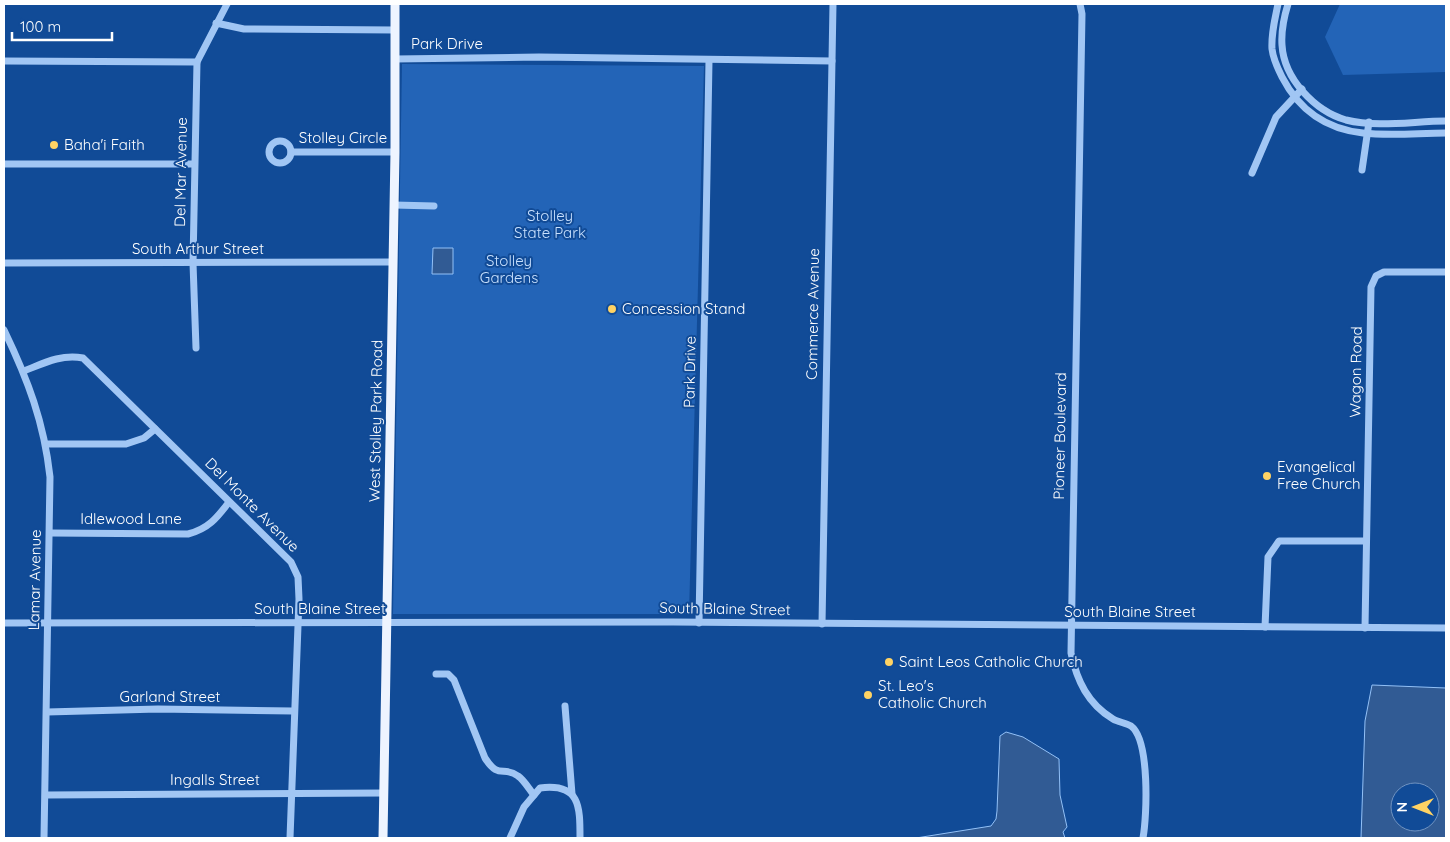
<svg xmlns="http://www.w3.org/2000/svg" width="1450" height="842" viewBox="0 0 1450 842" font-family="Quicksand,sans-serif">
	<rect width="100%" height="100%" fill="#114b97"/>
	<g fill="#2364b7">
		<path d="M1340,4H1446V72L1343,75L1325,37Z"/>
		<path d="M402,64L704,66L689,614H393Z"/>
	</g>
	<g fill="#315b94" stroke="#93c1f7" fill-rule="evenodd">
		<path d="M433,248H453V274H432Z"/>
		<path d="M1372,685L1446,688V838H1361L1365,721ZM1400,792H1430V822H1400Z"/>
		<path d="M1006,732L1023,737L1059,759L1060,795L1067,827L1063,832L1065,838H891H916L991,826L996,819L997,811L1000,736Z"/>
	</g>
	<g fill="none" stroke-linecap="round" stroke-linejoin="round">
		<g stroke="#a1c6f4" stroke-width="7">
			<path d="M1080,4L1082,14L1071,653C1077,681 1088,704 1113,719C1118,722 1126,723 1131,726C1150,740 1147,816 1143,838"/>
			<path d="M1278,4C1275,19 1271,33 1272,49C1273,59 1278,69 1282,77C1299,110 1325,129 1363,133C1390,136 1419,133 1446,133"/>
			<path d="M1288,4C1284,17 1281,31 1282,45C1284,79 1315,111 1346,120C1378,128 1414,121 1446,121"/>
			<path d="M216,23L244,29L395,30"/>
			<path d="M395,59L539,57L832,61"/>
			<path d="M4,61L197,62"/>
			<circle cx="280" cy="152" r="11"/>
			<path d="M291,152H395"/>
			<path d="M4,164H194"/>
			<path d="M1362,170L1369,122"/>
			<path d="M1252,173L1276,117L1302,89"/>
			<path d="M394,205L434,206"/>
			<path d="M4,263L393,262"/>
			<path d="M4,330C28,380 44,422 50,477L44,838"/>
			<path d="M196,348L193,263L197,62L227,4"/>
			<path d="M24,371C44,363 61,354 83,358L291,562L298,577L299,599L290,838"/>
			<path d="M46,444H126L144,438L155,429"/>
			<path d="M50,533L188,534C208,529 217,518 229,502"/>
			<path d="M4,623L673,622L1446,628"/>
			<path d="M699,623L709,61"/>
			<path d="M822,624L833,4"/>
			<path d="M1265,627L1268,557L1279,541H1366"/>
			<path d="M1365,628L1371,287L1376,276L1384,272H1446"/>
			<path d="M436,674H448L454,680L485,758C499,780 503,765 518,776C524,780 529,789 534,795"/>
			<path d="M565,706L572,794"/>
			<path d="M47,712L158,709L293,711"/>
			<path d="M46,795L384,793"/>
			<path d="M510,838L524,807L540,788C580,783 580,806 580,838"/>
		</g>
		<path stroke="#eef4ff" stroke-width="9" d="M383,838L395,152V4"/>
	</g>
	<g fill="#ffd364" stroke="#114b97" stroke-width="2">
		<circle cx="54" cy="145" r="5"/>
		<circle cx="612" cy="309" r="5"/>
		<circle cx="1267" cy="476" r="5"/>
		<circle cx="889" cy="662" r="5"/>
		<circle cx="868" cy="695" r="5"/>
	</g>
	<g text-anchor="middle" stroke-width="4" stroke-linejoin="round" paint-order="stroke">
		<g font-size="15" fill="#fff" stroke="#114b97">
			<text x="447" y="49">Park Drive</text>
			<text x="343" y="143">Stolley Circle</text>
			<text transform="translate(181 172) rotate(-89)" y="5">Del Mar Avenue</text>
			<text x="198" y="254">South Arthur Street</text>
			<text transform="translate(813 314) rotate(-89)" y="5">Commerce Avenue</text>
			<text transform="translate(690 372) rotate(-89)" y="5">Park Drive</text>
			<text transform="translate(1356 372) rotate(-89)" y="5">Wagon Road</text>
			<text transform="translate(376 421) rotate(-89)" y="5">West Stolley Park Road</text>
			<text transform="translate(1060 436) rotate(-89)" y="5">Pioneer Boulevard</text>
			<text transform="translate(252 505) rotate(45)" y="5">Del Monte Avenue</text>
			<text x="131" y="524">Idlewood Lane</text>
			<text transform="translate(35 580) rotate(-89)" y="5">Lamar Avenue</text>
			<text x="320" y="614">South Blaine Street</text>
			<text transform="translate(725 609) rotate(1)" y="5">South Blaine Street</text>
			<text x="1130" y="617">South Blaine Street</text>
			<text x="170" y="702">Garland Street</text>
			<text x="215" y="785">Ingalls Street</text>
		</g>
		<g font-size="15" fill="#fff" stroke="#114b97" text-anchor="start">
			<text x="64" y="150">Baha'i Faith</text>
			<text x="622" y="314">Concession Stand</text>
			<text x="1277" y="472">Evangelical<tspan x="1277" dy="17">Free Church</tspan></text>
			<text x="899" y="667">Saint Leos Catholic Church</text>
			<text x="878" y="691">St. Leo's<tspan x="878" dy="17">Catholic Church</tspan></text>
		</g>
		<g font-size="15" fill="#c9e1fe" stroke="#114b97">
			<text x="550" y="221">Stolley<tspan x="550" dy="17">State Park</tspan></text>
			<text x="509" y="266">Stolley<tspan x="509" dy="17">Gardens</tspan></text>
		</g>
	</g>
	<rect width="1450" height="842" fill="none" stroke="#ffffff" stroke-width="10"/>
	<g transform="translate(1415 807) rotate(270)"><circle r="24" fill="#114b97" stroke="#7093c1"/>
	<path d="M0-4L9 19L0 12L-9 19Z" fill="#ffd364"/>
	<text y="-8" font-size="14" font-weight="bold" text-anchor="middle" fill="#ffffff">N</text>
	</g>
	<path d="M12 32v8h100v-8" fill="none" stroke="#ffffff" stroke-width="2.5"/>
	<text x="20" y="32" font-size="15" fill="#ffffff" stroke="#114b97" stroke-width="4" paint-order="stroke">100 m</text>
</svg>
